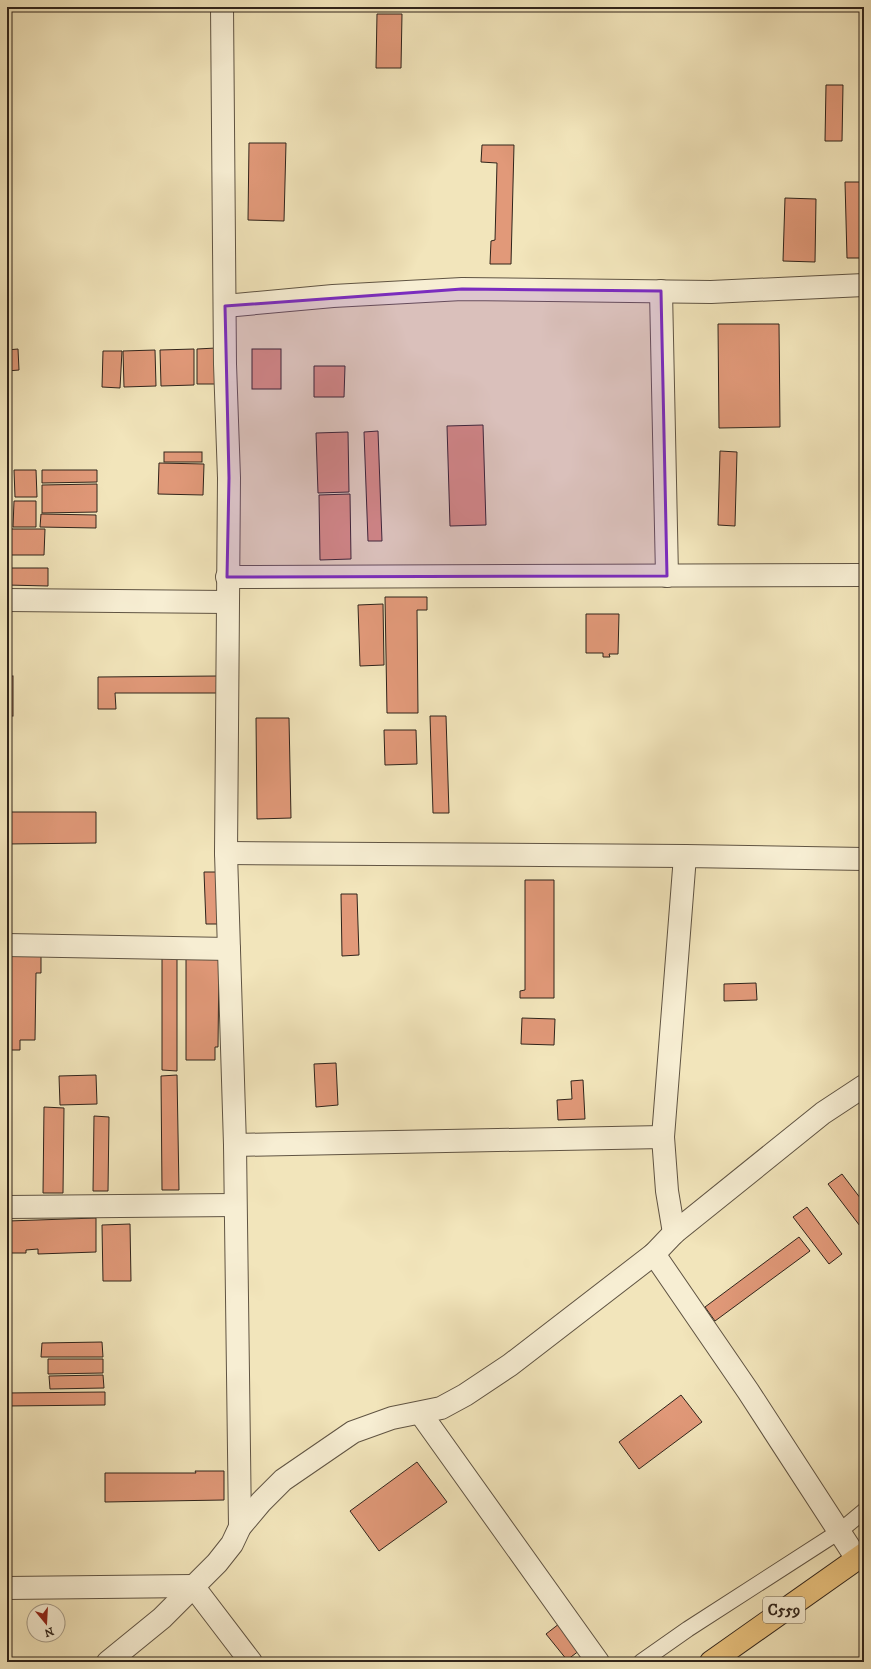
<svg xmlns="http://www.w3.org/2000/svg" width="871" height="1669" viewBox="0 0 871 1669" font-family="'IM FELL DW Pica',serif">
	<rect width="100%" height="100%" fill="#f2e5bb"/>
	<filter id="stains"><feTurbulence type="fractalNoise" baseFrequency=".005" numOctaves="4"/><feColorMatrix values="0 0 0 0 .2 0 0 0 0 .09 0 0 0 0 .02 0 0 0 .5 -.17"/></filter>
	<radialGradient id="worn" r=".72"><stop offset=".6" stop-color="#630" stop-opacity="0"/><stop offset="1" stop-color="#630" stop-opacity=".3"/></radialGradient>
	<g fill="#e19979" stroke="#30241b">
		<path d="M377,14H402L401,68H376Z"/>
		<path d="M826,85H843L842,141H825Z"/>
		<path d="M249,143H286L284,221L248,220Z"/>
		<path d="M482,145H514L511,264H490L491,241L495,240L497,163L481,162Z"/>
		<path d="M845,182H864V258H847Z"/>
		<path d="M785,198L816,199L815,262L783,261Z"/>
		<path d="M718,324H779L780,427L719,428Z"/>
		<path d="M216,348L217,384H197V349Z"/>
		<path d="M18,349L19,370L7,371V350Z"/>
		<path d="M194,349V385L161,386L160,350Z"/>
		<rect x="252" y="349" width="29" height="40"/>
		<path d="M155,350L156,386L124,387L123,351Z"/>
		<path d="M103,351H122L120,388L102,387Z"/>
		<path d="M314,366H345L344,397H314Z"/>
		<path d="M483,425L486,525L450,526L447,426Z"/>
		<path d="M378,431L382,541H368L364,432Z"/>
		<path d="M348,432L349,492L318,493L316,433Z"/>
		<path d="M720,451L737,452L735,526L718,525Z"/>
		<rect x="164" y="452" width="38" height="10"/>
		<path d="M159,463L204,464L203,495L158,494Z"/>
		<rect x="7" y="470" width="1" height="57"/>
		<path d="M14,470H36L37,497H15Z"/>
		<path d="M42,470H97V482L42,483Z"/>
		<path d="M97,484V512L42,513V485Z"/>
		<path d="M350,494L351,559L320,560L319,495Z"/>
		<path d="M14,501H36V527H13Z"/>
		<path d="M41,514L96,515V528L40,527Z"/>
		<path d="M7,529H45L44,555H7Z"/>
		<path d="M7,568H48V586L7,585Z"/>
		<path d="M385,597H427V610H417L418,713H387Z"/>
		<path d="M383,604L384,665L360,666L358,605Z"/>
		<path d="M586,614H619L618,654H609L610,657H603V653H586Z"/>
		<rect x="7" y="676" width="6" height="40"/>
		<path d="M217,676V693H115L116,709H98V677Z"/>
		<path d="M430,716H446L449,813H433Z"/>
		<path d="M256,718H289L291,818L257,819Z"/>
		<path d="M384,730H416L417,764L385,765Z"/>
		<path d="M7,812H96V843L7,844Z"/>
		<path d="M204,872H220L221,924H206Z"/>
		<path d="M525,880H554V998H520V991L525,990Z"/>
		<path d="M341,894H357L359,955L342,956Z"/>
		<path d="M7,955H41V973H36L35,1040H20V1050H7Z"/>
		<path d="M162,957H177V1071L162,1070Z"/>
		<path d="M186,958H219L218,1047H215V1060H186Z"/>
		<path d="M756,983L757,1000L724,1001V984Z"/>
		<path d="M522,1018L555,1019L554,1045L521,1044Z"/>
		<path d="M336,1063L338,1105L316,1107L314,1064Z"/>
		<path d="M96,1075L97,1104L60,1105L59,1076Z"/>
		<path d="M177,1075L179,1190H162L161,1076Z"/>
		<path d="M583,1080L585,1119L558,1120L557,1100L572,1099L571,1081Z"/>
		<path d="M44,1107L64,1108L63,1193H43Z"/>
		<path d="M94,1116L109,1117L108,1191H93Z"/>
		<path d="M842,1174L864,1203V1222L860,1226L828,1184Z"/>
		<path d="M807,1207L842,1254L829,1264L793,1217Z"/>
		<path d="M96,1218V1252L38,1254V1249L26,1250V1253H9L8,1221Z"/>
		<path d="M130,1224L131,1281H103L102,1225Z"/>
		<path d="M799,1237L810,1251L715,1321L705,1307Z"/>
		<path d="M102,1342L103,1357H41L42,1343Z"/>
		<path d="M48,1359H103V1373L48,1374Z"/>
		<path d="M103,1375L104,1388L50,1389L49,1376Z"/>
		<path d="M105,1392V1405L7,1406V1393Z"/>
		<path d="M681,1395L702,1422L639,1469L619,1442Z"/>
		<path d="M417,1462L447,1502L379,1551L350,1511Z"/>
		<path d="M195,1471H224V1500L105,1502V1473H196Z"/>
		<path d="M564,1620L584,1647L567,1660L546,1634Z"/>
	</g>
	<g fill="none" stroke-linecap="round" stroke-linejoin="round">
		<g stroke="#605443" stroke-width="17">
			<path id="lane" d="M641,1662L688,1629L840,1531L864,1511"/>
		</g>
		<g stroke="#605443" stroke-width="24">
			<g id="street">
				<path d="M222,7L225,364L229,478L226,853L235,1145L240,1527"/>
				<path d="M661,291L667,576"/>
				<path d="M225,306L333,296L462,289L711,292L864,285"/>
				<path d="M227,577L864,575"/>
				<path d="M7,600L227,602"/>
				<path d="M226,853L685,856"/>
				<path d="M7,945L229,949"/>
				<path d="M235,1145L663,1137"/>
				<path d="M7,1207L235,1205"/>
				<path d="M674,1233L667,1191L663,1137L685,856L864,859"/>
				<path d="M654,1254L748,1391L857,1559"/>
				<path d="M421,1414L598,1662"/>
				<path d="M7,1588L193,1586L251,1662"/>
				<path d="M108,1662L162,1618L217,1563L232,1544L240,1527L261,1502L283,1480L353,1432L392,1418L441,1408L465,1395L510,1365L654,1254L674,1233L823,1113L864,1086"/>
			</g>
		</g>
		<g stroke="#30241b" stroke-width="24">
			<path id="primary" d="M711,1662L864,1554"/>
		</g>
		<use href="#lane" stroke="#f7eed3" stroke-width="15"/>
		<use href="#street" stroke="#f7eed3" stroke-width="22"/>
		<use href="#primary" stroke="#e9c27e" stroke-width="22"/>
	</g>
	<path fill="#7b2cbf" fill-opacity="0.2" stroke="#7b2cbf" stroke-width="3" stroke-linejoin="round" d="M462,289L661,291L667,576L227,577L229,478L225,306Z"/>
	<g text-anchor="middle" stroke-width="4" stroke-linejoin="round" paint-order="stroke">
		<rect fill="#f7eed3" stroke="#6c6152" stroke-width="1" x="763" y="1597" width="42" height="26" rx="3"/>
		<g font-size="15" font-weight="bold" fill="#30241b">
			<text x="784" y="1615">C559</text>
		</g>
	</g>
	<rect width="871" height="1669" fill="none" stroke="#f2e5bb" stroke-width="24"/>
	<rect x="8" y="8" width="855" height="1653" fill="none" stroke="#30241b" stroke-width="2"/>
	<rect x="12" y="12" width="847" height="1645" fill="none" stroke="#30241b"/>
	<g transform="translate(46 1623) rotate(162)"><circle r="19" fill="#f7eed3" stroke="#a79d89"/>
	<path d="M0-3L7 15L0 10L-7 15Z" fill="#8f2418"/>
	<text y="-6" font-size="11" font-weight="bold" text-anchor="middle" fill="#30241b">N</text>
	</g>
	<rect width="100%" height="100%" filter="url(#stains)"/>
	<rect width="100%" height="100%" fill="url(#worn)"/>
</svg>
